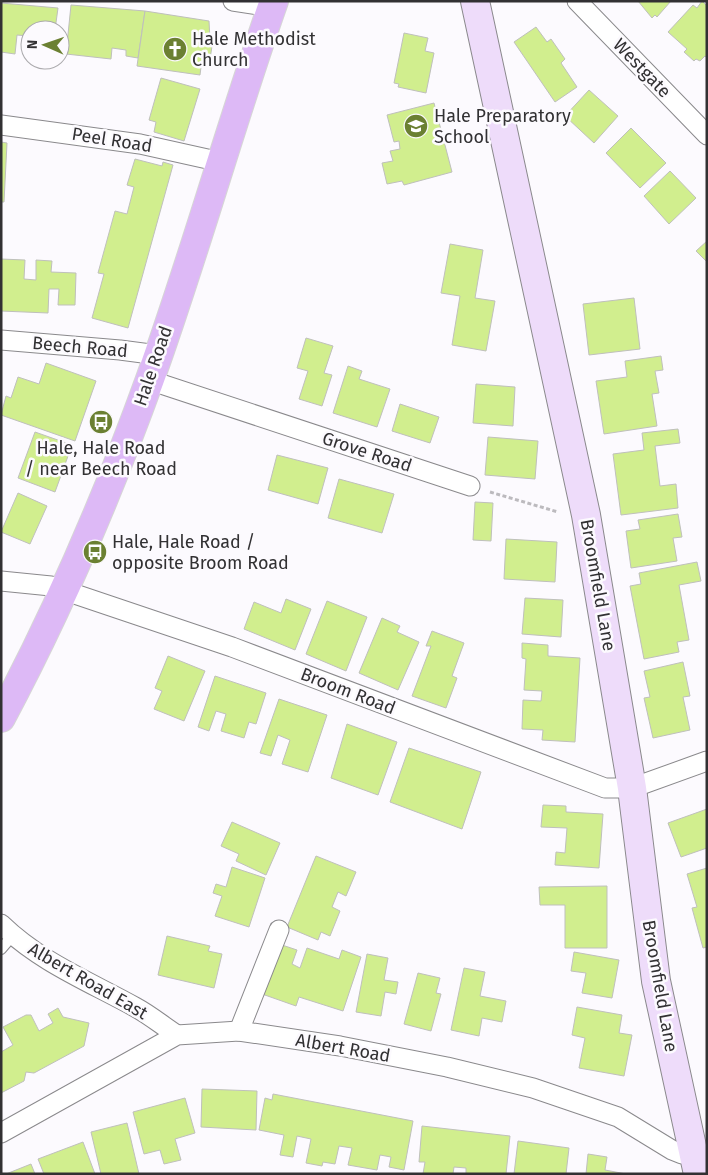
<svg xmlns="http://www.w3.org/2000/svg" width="708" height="1175" viewBox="0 0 708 1175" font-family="'Fira Sans',sans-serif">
	<rect width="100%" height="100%" fill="#fcfafe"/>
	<g fill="#d1ee8e" stroke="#bfc0bc">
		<path d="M638,1H671L657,17L655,15L652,18Z"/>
		<path d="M702,1L707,6V58L705,56L700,61L696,59L694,61L684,52L687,49L668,32L693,5L697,8Z"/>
		<path d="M1,3L58,8L55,30H30V48H28V36L17,35L15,54L1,52Z"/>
		<path d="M71,5L145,11L138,58L126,56V50L112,48L111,59L66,54Z"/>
		<path d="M145,11L209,21L210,40H213L210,59L206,58L205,67H201L200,75L137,66Z"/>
		<path d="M536,27L547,42L551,39L565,59L561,63L577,87L555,102L514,42Z"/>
		<path d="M404,33L428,38L425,51L434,53L426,93L398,87L399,84L394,83Z"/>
		<path d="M161,78L200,89L184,141L154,132L156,122L149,120Z"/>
		<path d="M589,90L618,116L594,143L565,116Z"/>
		<path d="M434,103L452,172L404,185L402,181L387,184L382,163L393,161L390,151L400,149L399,141L394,142L387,115Z"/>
		<path d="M631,128L666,163L640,188L606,153Z"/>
		<path d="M1,142L7,143L4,202H1Z"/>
		<path d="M135,159L162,166L163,162L173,165L128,328L92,318L104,274L98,273L115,211L127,214L134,187L127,185Z"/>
		<path d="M670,171L696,198L669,224L644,196Z"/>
		<path d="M707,241V262L696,251Z"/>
		<path d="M450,244L483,250L475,298L495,301L486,351L452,345L460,296L441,293Z"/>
		<path d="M1,259L25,260L24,279L36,280V260L52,261L51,272L76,273L75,305H58L59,289H49L48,313L1,311Z"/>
		<path d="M634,298L640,349L589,355L583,304Z"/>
		<path d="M306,338L333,346L324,373L332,375L322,406L299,399L308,371L297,368Z"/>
		<path d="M661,356L663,370L655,371L659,393L652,394L657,426L604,434L596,381L627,377L625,361Z"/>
		<path d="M46,363L96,381L75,441L1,415L6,396L11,398L18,377L39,384Z"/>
		<path d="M348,366L362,371L359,379L390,389L377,427L333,413Z"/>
		<path d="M476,384L515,387L513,426L473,423Z"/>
		<path d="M400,404L439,417L430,443L392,431Z"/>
		<path d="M678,429L680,443L655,446L660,486L676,484L678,508L621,515L613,454L644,450L642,433Z"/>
		<path d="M35,432L72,445L55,492L18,478Z"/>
		<path d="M488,437L538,441L535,479L485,475Z"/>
		<path d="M277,455L328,468L318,504L268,490Z"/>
		<path d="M339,479L394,494L382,533L328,518Z"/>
		<path d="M18,493L47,506L30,544L1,532Z"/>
		<path d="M475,502L493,503L491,541L473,540Z"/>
		<path d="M678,514L682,537L673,538L677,561L631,568L626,531L640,529L638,520Z"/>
		<path d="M506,539L557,542L555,582L504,579Z"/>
		<path d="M697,562L701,581L679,585L689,640L677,642L679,652L644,659L630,586L641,584L639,573Z"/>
		<path d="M525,598L563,600L561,637L522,634Z"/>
		<path d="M286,599L311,609L295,650L244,629L254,602L281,613Z"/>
		<path d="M327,601L367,617L346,671L306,654Z"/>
		<path d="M382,618L400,626L397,632L419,642L398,690L359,673Z"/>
		<path d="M432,631L464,643L452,676L457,678L446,708L412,696L431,646H426Z"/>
		<path d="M522,643L548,645V656L580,658L575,742L542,740L543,730L522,729L523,700L541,701L542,691L524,690L526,659L522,658Z"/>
		<path d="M168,656L205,671L184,721L154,709L162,691L155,688Z"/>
		<path d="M683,662L690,696L683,697L690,730L653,738L644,698L650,697L644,671Z"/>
		<path d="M215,676L266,693L256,724L249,722L244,738L221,731L226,714L216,711L209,731L198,727Z"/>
		<path d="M279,699L327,715L308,772L282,764L290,740L278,735L271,756L260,753Z"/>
		<path d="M347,724L397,742L378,795L331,778Z"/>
		<path d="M409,748L481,772L462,829L390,802Z"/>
		<path d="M543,805L566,806V812L603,814L599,868L555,865L556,852L565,853L567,828L541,827Z"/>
		<path d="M707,809V848L681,857L668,823Z"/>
		<path d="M232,822L280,843L266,875L236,861L239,854L221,846Z"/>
		<path d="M316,856L356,872L346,896L338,892L332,907L340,911L330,936L321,932L318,940L287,927Z"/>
		<path d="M232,867L265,878L249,927L215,916L222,896L213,893L216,884L226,887Z"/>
		<path d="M707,868V947L703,948L692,908L697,907L687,874Z"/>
		<path d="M607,886V948H565V905H540L539,887Z"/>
		<path d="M167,936L210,946L208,951L222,954L214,988L158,975Z"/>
		<path d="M279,944L297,950L292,964L300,968L307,948L339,959L342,950L361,957L343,1011L299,997L296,1006L262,994Z"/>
		<path d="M574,952L619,960L612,998L582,993L586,973L571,971Z"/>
		<path d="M367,954L388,958L384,980L398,982L396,994L385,992L381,1016L356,1012Z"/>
		<path d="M464,968L485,972L480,996L506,1001L502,1022L482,1018L479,1036L451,1030Z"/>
		<path d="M418,973L440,978L436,993L441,994L431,1031L404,1024Z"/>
		<path d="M577,1007L622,1015L619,1033L632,1035L624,1076L579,1068L585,1038L572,1035Z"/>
		<path d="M58,1008L63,1017L89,1023L84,1046L34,1073L26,1072L24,1081L1,1093V1052L13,1045L3,1027L26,1015H31L39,1031L53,1023L48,1014Z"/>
		<path d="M202,1089L257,1091L256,1130L201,1127Z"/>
		<path d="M273,1094L413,1121L404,1170L389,1167L391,1157L380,1155L377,1170L348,1165L352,1148L339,1146L335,1164L323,1162L322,1166L306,1163L311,1139L297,1136L293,1157L280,1155L284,1135L259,1130L265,1098L272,1100Z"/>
		<path d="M185,1098L195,1133L175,1139L181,1160L164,1164L160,1150L144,1154L133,1112Z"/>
		<path d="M127,1123L139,1174H101L91,1132Z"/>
		<path d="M422,1126L510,1136L506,1174H466V1168L454,1167L453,1174H423L425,1162H419Z"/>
		<path d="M518,1141L569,1148L566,1174H514Z"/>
		<path d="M83,1142L95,1174H44L38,1159Z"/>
		<path d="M588,1154L607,1157L605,1170L626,1174H586Z"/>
		<path d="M31,1164L35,1174H6Z"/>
	</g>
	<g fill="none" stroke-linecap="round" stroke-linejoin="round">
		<g stroke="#8a898c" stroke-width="12">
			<path id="lane" d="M1,949L13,935"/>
		</g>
		<g stroke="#8a898c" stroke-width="21">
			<g id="street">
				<path d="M233,1L272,7"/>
				<path d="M577,1L707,135"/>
				<path d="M1,125L140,144L221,162"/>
				<path d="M1,340L120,350L158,355"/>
				<path d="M149,380L470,486"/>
				<path d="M1,581L51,586L232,647L605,788H632L707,761"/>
				<path d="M1,924C40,962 88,981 135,1007C150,1015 163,1026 177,1035"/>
				<path d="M239,1031L279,930"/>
				<path d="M1,1133L177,1035L239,1031L340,1046L447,1067L533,1088L618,1117L672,1150L682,1154L692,1153"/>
			</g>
		</g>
		<g stroke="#8a898c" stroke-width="30">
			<path id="secondary" d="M475,1L586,515L632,788L656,981L698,1174"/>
		</g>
		<g stroke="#d6d6d6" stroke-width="30">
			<path id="primary" d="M1,718C59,609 108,495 150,379C195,254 230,126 274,1"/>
		</g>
		<path stroke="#bcbabe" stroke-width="3" stroke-dasharray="4 2.5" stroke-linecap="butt" d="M490,492L558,512"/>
		<use href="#lane" stroke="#fff" stroke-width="10"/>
		<use href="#street" stroke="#fff" stroke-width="19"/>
		<use href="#secondary" stroke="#eedcfa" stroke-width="28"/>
		<use href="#primary" stroke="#ddb9f6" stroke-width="28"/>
	</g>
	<defs>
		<g id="church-disc" transform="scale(1.25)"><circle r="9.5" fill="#6b8032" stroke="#fcfafe"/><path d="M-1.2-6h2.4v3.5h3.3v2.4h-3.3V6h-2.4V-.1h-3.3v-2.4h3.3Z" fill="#fff"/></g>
		<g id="school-disc" transform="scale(1.25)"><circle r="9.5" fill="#6b8032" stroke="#fcfafe"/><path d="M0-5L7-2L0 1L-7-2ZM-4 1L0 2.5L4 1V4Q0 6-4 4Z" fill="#fff"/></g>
		<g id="bus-disc" transform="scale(1.25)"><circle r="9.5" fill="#6b8032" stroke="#fcfafe"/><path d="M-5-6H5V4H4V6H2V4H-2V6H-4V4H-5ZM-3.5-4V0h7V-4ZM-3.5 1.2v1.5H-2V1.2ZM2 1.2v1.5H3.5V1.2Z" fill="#fff"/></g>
	</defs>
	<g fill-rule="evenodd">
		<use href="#church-disc" x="175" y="49"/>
		<use href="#school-disc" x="416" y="126"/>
		<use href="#bus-disc" x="101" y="422"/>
		<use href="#bus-disc" x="95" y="552"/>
	</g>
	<g text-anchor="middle" stroke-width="5" stroke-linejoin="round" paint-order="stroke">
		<g font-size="18" fill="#323133" stroke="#fcfafe" text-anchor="start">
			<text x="192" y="45">Hale Methodist<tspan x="192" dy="21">Church</tspan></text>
			<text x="434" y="122">Hale Preparatory<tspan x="434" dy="21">School</tspan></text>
			<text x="101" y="454" text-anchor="middle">Hale, Hale Road<tspan x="101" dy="21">/ near Beech Road</tspan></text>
			<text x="112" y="548">Hale, Hale Road /<tspan x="112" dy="21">opposite Broom Road</tspan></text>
		</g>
		<g font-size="18" fill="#323133" stroke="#fcfafe">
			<text transform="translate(642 68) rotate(46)" y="6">Westgate</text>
			<text transform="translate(112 140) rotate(9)" y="6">Peel Road</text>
			<text transform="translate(80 347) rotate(5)" y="6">Beech Road</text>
			<text transform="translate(153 366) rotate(-71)" y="6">Hale Road</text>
			<text transform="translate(367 452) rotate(18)" y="6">Grove Road</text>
			<text transform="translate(598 585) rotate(80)" y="6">Broomfield Lane</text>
			<text transform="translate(348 691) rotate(21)" y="6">Broom Road</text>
			<text transform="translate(88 981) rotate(30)" y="6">Albert Road East</text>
			<text transform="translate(660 986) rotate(80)" y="6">Broomfield Lane</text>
			<text transform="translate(343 1048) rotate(10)" y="6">Albert Road</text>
		</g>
	</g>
	<rect width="708" height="1175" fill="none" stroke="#323133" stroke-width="5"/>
	<g transform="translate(45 45) rotate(272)"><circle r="24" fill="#fcfafe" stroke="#abaaad"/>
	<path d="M0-4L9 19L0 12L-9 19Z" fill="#6b8032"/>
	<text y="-8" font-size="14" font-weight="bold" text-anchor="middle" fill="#323133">N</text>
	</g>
</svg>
